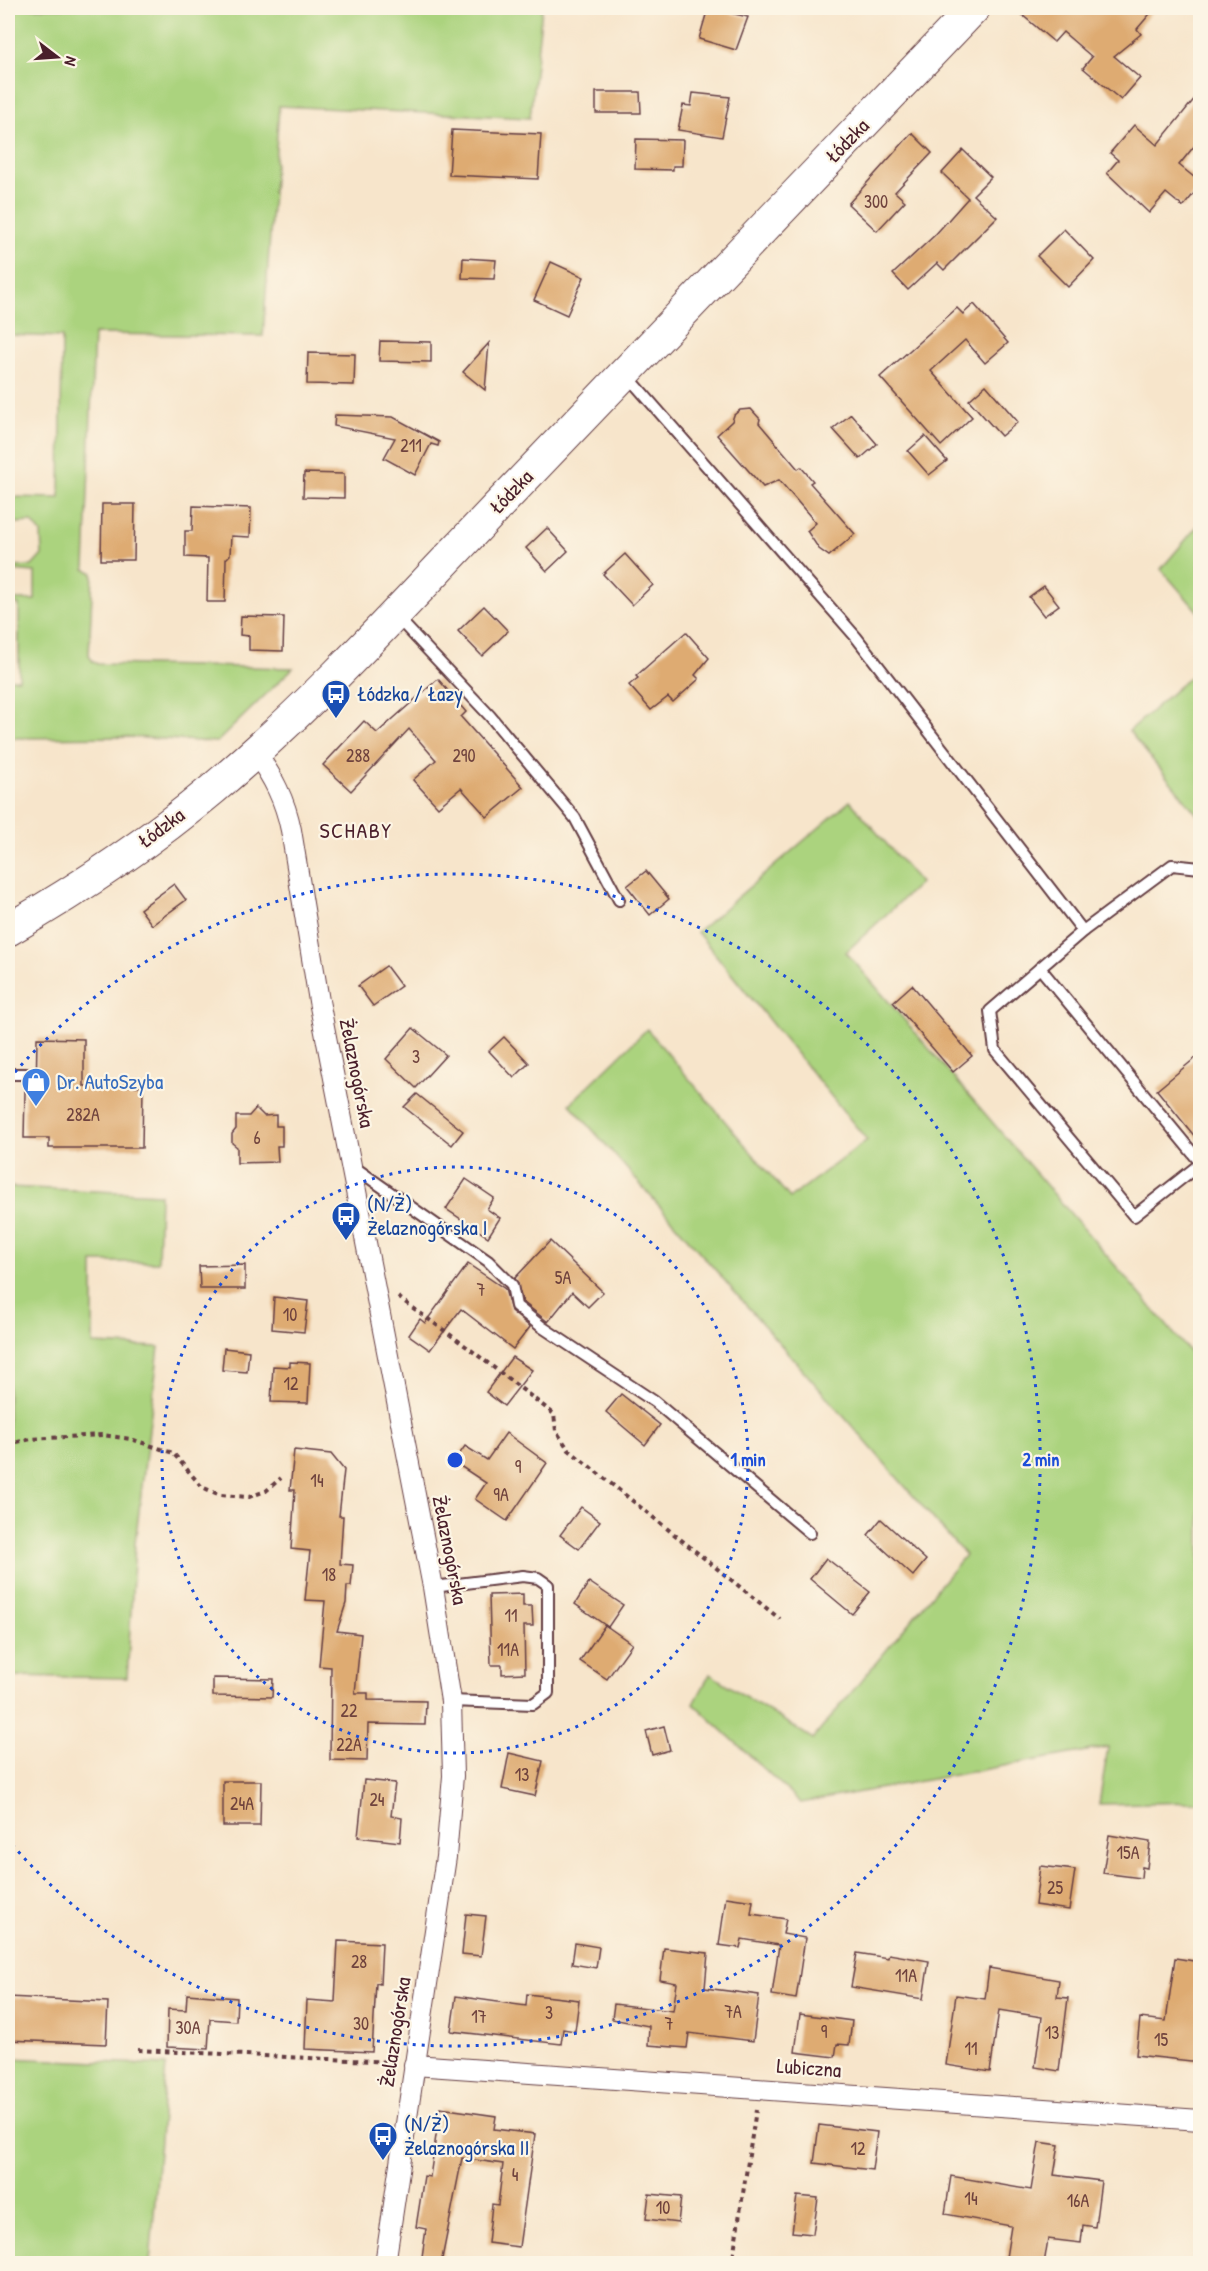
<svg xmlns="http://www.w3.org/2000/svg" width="1208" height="2271" viewBox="0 0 1208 2271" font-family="'Patrick Hand',sans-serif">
	<rect width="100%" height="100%" fill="#fcf5e5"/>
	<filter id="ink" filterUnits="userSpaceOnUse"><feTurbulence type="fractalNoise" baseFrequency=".0167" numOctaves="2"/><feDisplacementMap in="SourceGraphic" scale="12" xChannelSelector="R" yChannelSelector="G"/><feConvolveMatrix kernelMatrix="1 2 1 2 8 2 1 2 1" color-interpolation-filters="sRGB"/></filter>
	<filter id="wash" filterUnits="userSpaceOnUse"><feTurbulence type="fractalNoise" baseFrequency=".008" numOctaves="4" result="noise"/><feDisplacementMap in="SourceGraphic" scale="24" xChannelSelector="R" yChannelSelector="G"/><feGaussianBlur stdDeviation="1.35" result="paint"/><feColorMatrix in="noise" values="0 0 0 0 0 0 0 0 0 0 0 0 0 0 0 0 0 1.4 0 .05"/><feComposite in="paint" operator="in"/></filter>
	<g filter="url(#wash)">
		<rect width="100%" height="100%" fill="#f7e5cb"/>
		<g fill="#abd37e" stroke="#7a7954" stroke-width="1.5">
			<path d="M8,8H542L530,118L279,106L263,336L94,334L85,569L93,573L89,655L93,662L98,664L293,668L217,742L129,737L8,738V679H19V604L8,603V600H35V572L11,570V593L8,592V560L13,567L32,566L42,555L41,533L32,522L14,523L8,530V497L60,498L62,337L8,335Z"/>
			<path d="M1200,523V614L1161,569Z"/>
			<path d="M1200,668V818L1129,731Z"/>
			<path d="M850,801L920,883L846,952L1200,1364V1802L1099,1804L1108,1747L801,1803L694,1704L710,1674L813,1739L965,1555L570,1104L647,1029L790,1198L867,1140L697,932Z"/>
			<path d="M8,1187L160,1194L158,1262H93V1344L159,1347L135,1544L127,1678L8,1676Z"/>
			<path d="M8,2058L166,2065L150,2263H8Z"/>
		</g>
		<g id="blocks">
			<g fill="#deab72">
				<path d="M708,8L748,17L736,50L699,39Z"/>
				<path d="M1014,8H1155L1137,29L1141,34L1114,56L1140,78L1121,100L1083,68L1092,57L1063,32L1054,42Z"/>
				<path d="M596,92H640L641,113H596Z"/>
				<path d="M1200,92V139L1179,165L1200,182V186L1183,207L1166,193L1149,213L1107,173L1118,160L1110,153L1134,125L1157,145Z"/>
				<path d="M693,93L730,97L722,137L678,130L683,105L691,106Z"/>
				<path d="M452,130L541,134L538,179L449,175Z"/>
				<path d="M912,133L932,153L895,192L905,201L877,231L848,204Z"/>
				<path d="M636,139L683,140L682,166H673V170L635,169Z"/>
				<path d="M963,150L991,177L973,195L997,217L944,270L937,263L908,290L893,274L935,235L968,198L942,173Z"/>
				<path d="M1064,229L1094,260L1068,287L1037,256Z"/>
				<path d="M463,258L496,260L494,279L462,278Z"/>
				<path d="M551,262L584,277L567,315L534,300Z"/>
				<path d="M974,304L1008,343L985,363L965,340L931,371L972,417L941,446L880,377L957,308L963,314Z"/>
				<path d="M380,341L431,342V362L379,361Z"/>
				<path d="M489,343L485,390L463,372Z"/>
				<path d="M308,353L355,354L354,385L307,384Z"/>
				<path d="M986,385L1018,422L1001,436L969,400Z"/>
				<path d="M751,409L760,419L759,423L798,469L801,467L813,481L810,483L855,534L829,556L819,549L807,531L816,523L779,480L763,487L717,435L732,421L734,415L740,410Z"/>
				<path d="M851,414L877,444L860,459L833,429Z"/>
				<path d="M335,415L393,417L439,442L438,446L431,444L415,475L384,458L395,438L334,426Z"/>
				<path d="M925,436L947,461L929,475L908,451Z"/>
				<path d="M304,473L344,474V498L303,497Z"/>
				<path d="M102,504H135L134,560H101Z"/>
				<path d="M193,506L251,508L250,537L231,536L230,555L226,559L225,602H207L208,558L185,557V531H192Z"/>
				<path d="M547,528L568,551L547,571L526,548Z"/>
				<path d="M625,554L653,585L632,605L603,574Z"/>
				<path d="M1044,586L1059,605L1044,616L1029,597Z"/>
				<path d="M484,606L508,631L482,656L458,631Z"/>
				<path d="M241,616L284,617L283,651L249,650V636L240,635Z"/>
				<path d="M686,632L709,658L695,675L699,679L673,702L668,697L651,710L629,685L638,678L636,676Z"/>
				<path d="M438,679L466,712L461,717L523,787L487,817L461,788L438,807L413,780L436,760L409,729L351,791L323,765L364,721L377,733Z"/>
				<path d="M646,871L669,899L650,915L627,886Z"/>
				<path d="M174,884L186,900L152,925L140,909Z"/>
				<path d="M386,966L401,986L373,1006L358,986Z"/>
				<path d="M912,985L972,1056L953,1072L893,1002Z"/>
				<path d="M413,1028L446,1055L416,1088L386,1059Z"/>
				<path d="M504,1037L529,1063L514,1078L489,1051Z"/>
				<path d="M37,1038L84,1039V1086H143L142,1148H49V1138H24L25,1091H36Z"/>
				<path d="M1200,1054V1143L1157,1090Z"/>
				<path d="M417,1094L463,1131L452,1145L404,1107Z"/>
				<path d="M256,1108L264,1116L276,1115V1126H282V1146H277L278,1162L237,1163V1147L232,1143V1134L236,1129V1116H249Z"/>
				<path d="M466,1179L494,1198L487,1209L500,1218L488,1237L446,1209Z"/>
				<path d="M550,1241L603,1292L588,1307L572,1292L548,1322L523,1302L515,1278Z"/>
				<path d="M468,1264L505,1289L511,1311L530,1327L513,1349L461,1309L430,1350L409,1335L420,1319L425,1323Z"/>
				<path d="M245,1265V1289H200L199,1266Z"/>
				<path d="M274,1297L308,1301L304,1332L272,1329Z"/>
				<path d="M224,1348L249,1351L247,1372L222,1370Z"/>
				<path d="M512,1357L532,1370L504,1406L486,1392Z"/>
				<path d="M290,1362L310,1363L308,1403L271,1402L273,1366L290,1367Z"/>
				<path d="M621,1394L660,1425L645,1445L606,1412Z"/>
				<path d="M506,1433L547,1463L507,1521L475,1499L486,1483L454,1462L465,1446L487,1460Z"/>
				<path d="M294,1450L331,1454L344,1470L339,1516H343L340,1564L353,1565L351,1586H347L346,1603L337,1631L361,1634L355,1693H368V1700L426,1701L425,1725L368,1724L367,1761L330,1760L331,1667L319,1666L325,1601L305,1600L310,1551L291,1549L295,1490H290Z"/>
				<path d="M581,1507L600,1521L579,1549L560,1535Z"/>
				<path d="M881,1519L926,1560L913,1576L868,1535Z"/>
				<path d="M826,1558L870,1592L852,1614L810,1579Z"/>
				<path d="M589,1582L623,1605L608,1627L575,1604Z"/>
				<path d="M523,1594V1606H532L533,1626H524L525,1673L502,1674V1665H491L489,1595Z"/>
				<path d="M605,1625L632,1644L607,1679L580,1661Z"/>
				<path d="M213,1678L273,1679L272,1697L213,1696Z"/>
				<path d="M664,1726L670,1750L652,1755L646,1731Z"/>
				<path d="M509,1753L543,1761L535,1796L502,1789Z"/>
				<path d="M364,1780L395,1783L391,1816L402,1818L400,1842L358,1837Z"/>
				<path d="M223,1781H261L260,1826H223Z"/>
				<path d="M1109,1835L1150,1842L1147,1868L1142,1867L1141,1878L1103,1873Z"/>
				<path d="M1040,1866L1075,1870L1069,1910L1035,1905Z"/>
				<path d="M726,1897L753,1901L751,1914L786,1919L783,1934L805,1938L796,1999L772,1995L779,1945L742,1939L740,1948L719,1945Z"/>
				<path d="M466,1914L486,1916L481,1956L462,1954Z"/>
				<path d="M338,1941L382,1943L380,1984L376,1983L372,2052L305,2049L307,2000L335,2002Z"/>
				<path d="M575,1943L599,1947L596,1968L572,1964Z"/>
				<path d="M664,1948L708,1953L705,1988L759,1995L753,2041L689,2033L687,2048L648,2045L649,2026L612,2019L614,2004L673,2011L677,1983L660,1980Z"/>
				<path d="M857,1953L888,1958L889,1954L929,1961L923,1999L851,1987Z"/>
				<path d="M1175,1958L1200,1962V2062L1136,2055L1140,2018L1166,2021Z"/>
				<path d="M989,1968L1059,1980L1057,1997L1068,1998L1059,2071L1035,2067L1042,2017L999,2010L990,2072L946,2065L956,1995L985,1999Z"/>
				<path d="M187,1994L237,1998L236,2021L210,2019L208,2049L167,2047L168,2009L186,2010Z"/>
				<path d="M527,1994L579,2000L575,2031L563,2029L561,2044L451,2031L456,1996L526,2006Z"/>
				<path d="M8,1997L108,2002L106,2044L8,2040Z"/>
				<path d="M800,2014L852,2021L849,2045L837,2044L835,2057L795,2052Z"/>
				<path d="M440,2108L496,2116L494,2129L535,2134L519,2247L488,2243L492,2204L498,2205L503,2164L462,2158L441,2264H421L426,2229L416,2227L424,2176L430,2177Z"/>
				<path d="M819,2125L877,2132L872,2170L814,2163Z"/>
				<path d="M1039,2142L1059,2145L1054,2175L1101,2181L1095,2227L1083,2225L1081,2243L1048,2239L1044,2264H1005L1011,2226L945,2214L951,2176L1031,2190Z"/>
				<path d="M649,2194L681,2197L678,2223L646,2219Z"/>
				<path d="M797,2196L818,2198L813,2234L792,2232Z"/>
			</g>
		</g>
	</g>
	<g filter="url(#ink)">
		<use href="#blocks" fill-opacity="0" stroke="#643d43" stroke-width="1.5"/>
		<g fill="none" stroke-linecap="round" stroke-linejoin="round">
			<g stroke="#643d43" stroke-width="14">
				<g id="service">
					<path d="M626,374L856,637L1083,931L1172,865L1200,868"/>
					<path d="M396,616L490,716L575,818L619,900"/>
					<path d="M1083,931L990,1011L995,1050L1134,1216L1200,1164"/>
					<path d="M1040,968L1200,1162"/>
					<path d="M8,1074H26"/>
					<path d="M351,1165L488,1261L512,1285L516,1306L542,1327L655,1402L810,1533"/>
					<path d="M433,1587L523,1576L538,1578L548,1585V1693L533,1704L451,1701"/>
				</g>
			</g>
			<g stroke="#643d43" stroke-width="22">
				<g id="minor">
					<path d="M255,752C273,777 285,800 291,830L319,1001L433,1587L451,1701L453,1776L446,1857L385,2264"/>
					<path d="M414,2065L1200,2120"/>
				</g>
			</g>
			<g stroke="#643d43" stroke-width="34">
				<path id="primary" d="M8,930C79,889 150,842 213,789C321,698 416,591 513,490C667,329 820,168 974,8"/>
			</g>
			<g stroke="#643d43" stroke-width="4" stroke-dasharray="4.5 4.5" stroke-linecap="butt">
				<path d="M398,1297L467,1347L554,1414L556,1431L569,1450L780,1619"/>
				<path d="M8,1444L31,1439L102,1435L131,1439L173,1453L202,1487L220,1495L249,1497L266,1491L281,1478"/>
				<path d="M138,2050L393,2062"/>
				<path d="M732,2264L756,2110"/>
			</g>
			<use href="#service" stroke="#fff" stroke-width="10"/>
			<use href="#minor" stroke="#fff" stroke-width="20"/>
			<use href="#primary" stroke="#fff" stroke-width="32"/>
		</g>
	</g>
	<g fill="none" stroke="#1d4ed8" stroke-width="3" stroke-dasharray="3 6">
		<circle cx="455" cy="1460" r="293"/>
		<path d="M9 1079A586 586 0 1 1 9 1841"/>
	</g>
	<defs>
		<g id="bus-pin" transform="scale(1.5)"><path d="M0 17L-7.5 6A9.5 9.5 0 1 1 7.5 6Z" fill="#1a4fb4" stroke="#fcf5e5"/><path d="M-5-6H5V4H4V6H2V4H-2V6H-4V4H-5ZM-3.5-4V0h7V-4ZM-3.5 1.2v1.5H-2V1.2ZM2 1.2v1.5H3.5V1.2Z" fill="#fff"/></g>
		<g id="shop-pin" transform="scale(1.5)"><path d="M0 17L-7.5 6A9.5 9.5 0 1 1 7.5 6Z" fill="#3f7fe0" stroke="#fcf5e5"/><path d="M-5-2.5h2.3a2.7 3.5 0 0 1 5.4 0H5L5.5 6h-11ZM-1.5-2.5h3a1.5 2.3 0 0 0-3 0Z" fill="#fff"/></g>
	</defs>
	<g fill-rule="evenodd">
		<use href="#bus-pin" x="336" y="694"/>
		<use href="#shop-pin" x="36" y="1082"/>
		<use href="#bus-pin" x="346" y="1216"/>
		<use href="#bus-pin" x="383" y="2136"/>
	</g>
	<g text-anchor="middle" stroke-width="4.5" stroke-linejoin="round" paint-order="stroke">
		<g font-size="18" fill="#6f423d">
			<text x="876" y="208">300</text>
			<text x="411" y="452">211</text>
			<text x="358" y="762">288</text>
			<text x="464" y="762">290</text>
			<text x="416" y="1063">3</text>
			<text x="83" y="1121">282A</text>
			<text x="257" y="1144">6</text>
			<text x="563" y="1284">5A</text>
			<text x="481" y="1296">7</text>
			<text x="290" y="1321">10</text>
			<text x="291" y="1390">12</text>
			<text x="518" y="1473">9</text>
			<text x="317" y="1487">14</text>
			<text x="501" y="1501">9A</text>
			<text x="329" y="1581">18</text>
			<text x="511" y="1622">11</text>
			<text x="508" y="1656">11A</text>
			<text x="349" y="1717">22</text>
			<text x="349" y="1751">22A</text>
			<text x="522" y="1781">13</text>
			<text x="377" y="1806">24</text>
			<text x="242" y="1810">24A</text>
			<text x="1128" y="1859">15A</text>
			<text x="1055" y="1894">25</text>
			<text x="359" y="1968">28</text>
			<text x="906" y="1982">11A</text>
			<text x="733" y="2018">7A</text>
			<text x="549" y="2019">3</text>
			<text x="479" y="2023">17</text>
			<text x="361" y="2030">30</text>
			<text x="669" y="2030">7</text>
			<text x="188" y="2034">30A</text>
			<text x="824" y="2038">9</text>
			<text x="1052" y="2039">13</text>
			<text x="1161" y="2046">15</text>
			<text x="971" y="2055">11</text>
			<text x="858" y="2155">12</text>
			<text x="515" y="2181">4</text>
			<text x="971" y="2205">14</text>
			<text x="1078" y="2207">16A</text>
			<text x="663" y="2214">10</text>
		</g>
		<g font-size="21" fill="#4a1f2b" stroke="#fcf5e5">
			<text transform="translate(847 141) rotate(-46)" y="7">Łódzka</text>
			<text transform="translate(511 492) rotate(-46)" y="7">Łódzka</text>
			<text transform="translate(161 828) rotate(-37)" y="7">Łódzka</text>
			<text transform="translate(357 1073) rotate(79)" y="7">Żelaznogórska</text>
			<text transform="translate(450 1550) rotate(79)" y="7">Żelaznogórska</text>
			<text transform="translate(395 2032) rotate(-81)" y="7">Żelaznogórska</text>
			<text transform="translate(809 2068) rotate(4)" y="7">Lubiczna</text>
		</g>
		<g font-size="21" fill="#164399" stroke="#fcf5e5" text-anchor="start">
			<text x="357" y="701">Łódzka / Łazy</text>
			<text x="367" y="1211">(N/Ż)<tspan x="367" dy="24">Żelaznogórska I</tspan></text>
			<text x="404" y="2131">(N/Ż)<tspan x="404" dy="24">Żelaznogórska II</tspan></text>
		</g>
		<g font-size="21" fill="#366cbe" stroke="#fcf5e5" text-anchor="start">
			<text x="57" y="1089">Dr. AutoSzyba</text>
		</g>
		<g font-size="22" letter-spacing="1.5" fill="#4a1f2b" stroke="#fcf5e5">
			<text x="356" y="838">SCHABY</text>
		</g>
	</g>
	<circle cx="455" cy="1460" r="9" fill="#1d4ed8" stroke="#fcf5e5" stroke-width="3"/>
	<g font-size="18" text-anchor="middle" font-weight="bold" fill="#1d4ed8" stroke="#fcf5e5" stroke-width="4.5" stroke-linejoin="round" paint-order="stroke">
		<text x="748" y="1466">1 min</text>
		<text x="1041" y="1466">2 min</text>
	</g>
	<rect width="1208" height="2271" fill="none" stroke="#fcf5e5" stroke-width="30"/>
	<g transform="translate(57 57) rotate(107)" stroke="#fcf5e5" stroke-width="4.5" paint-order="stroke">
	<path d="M0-4.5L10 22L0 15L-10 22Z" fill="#4a1f2b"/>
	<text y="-9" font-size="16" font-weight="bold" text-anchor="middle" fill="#4a1f2b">N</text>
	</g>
</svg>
